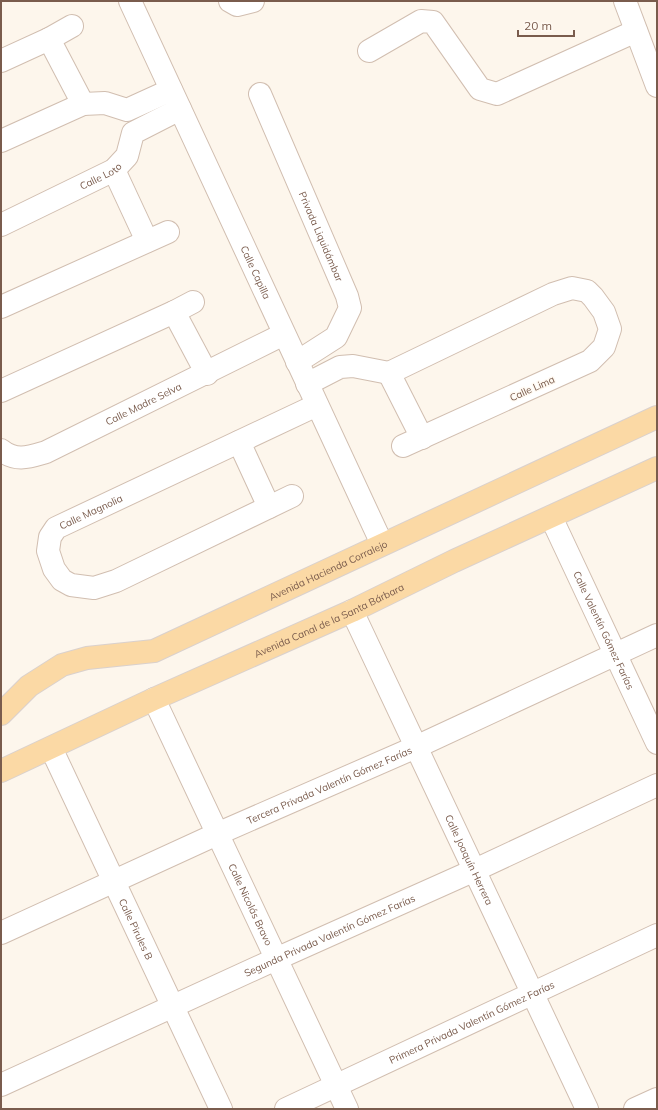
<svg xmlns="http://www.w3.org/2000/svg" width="658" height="1110" viewBox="0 0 658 1110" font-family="Mulish,sans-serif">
	<rect width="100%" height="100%" fill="#fdf6ec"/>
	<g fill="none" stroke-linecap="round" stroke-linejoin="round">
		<g stroke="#d1beb0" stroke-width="24">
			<g id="minor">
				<path id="s1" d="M130,1L382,544"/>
				<path d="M230,1L237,5L253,1"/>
				<path d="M625,1L657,86"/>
				<path d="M49,39L83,104"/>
				<path d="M369,51L421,21L433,22L480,89L497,94L636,31"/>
				<path d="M1,61L49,39L72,26"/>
				<path id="s2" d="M260,94L347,296L350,308L336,337L297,362"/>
				<path d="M1,141L83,104L105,103L127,110L171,90"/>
				<path d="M114,170L147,241"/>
				<path id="s3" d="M1,225L114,170L127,156L133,133L180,109"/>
				<path d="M1,307L168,232"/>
				<path d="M174,312L207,374"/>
				<path d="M389,373L553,294L572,288L587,291L593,297L604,312L610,329L604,347L590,361L403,446"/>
				<path d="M389,373L422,438"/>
				<path d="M307,384L340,367L353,366L389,373"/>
				<path d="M1,391L174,312L193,302"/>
				<path d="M239,442L269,507"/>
				<path id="s4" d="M1,450C16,462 29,457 46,452L284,334"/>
				<path id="s5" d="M292,496L116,581L94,588L71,585L62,580L54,569L48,551L50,537L56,528L317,405"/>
				<path id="s6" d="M551,517L657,743"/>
				<path id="s7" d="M352,611L587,1109"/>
				<path id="s8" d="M154,699L347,1109"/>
				<path id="s9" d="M51,748L221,1109"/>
				<path id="s10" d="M1,933L217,834L416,747L657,635"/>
				<path id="s11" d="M1,1085L276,959L475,870L657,785"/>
				<path id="s12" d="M286,1109L657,935"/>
				<path d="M635,1109L657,1099"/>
			</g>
		</g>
		<g stroke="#dad1cd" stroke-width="24">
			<g id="major">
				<path id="s13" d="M1,714L29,686L62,665L87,658L154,651L657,417"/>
				<path id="s14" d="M1,771L154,699L352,611L454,561L657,468"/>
			</g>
		</g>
		<use href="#minor" stroke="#fff" stroke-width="22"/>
		<use href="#major" stroke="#fbd9a5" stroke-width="22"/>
	</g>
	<g text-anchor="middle" stroke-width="3" stroke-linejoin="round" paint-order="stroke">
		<g font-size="10" fill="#7a5c4d" stroke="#fffaf3">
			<text dy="4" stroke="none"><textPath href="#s3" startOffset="111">Calle Loto</textPath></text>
			<text dy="4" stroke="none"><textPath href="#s2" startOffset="155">Privada Liquidámbar</textPath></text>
			<text dy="4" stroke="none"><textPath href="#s1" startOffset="299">Calle Capilla</textPath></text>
			<text transform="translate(532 388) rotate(-24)" y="4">Calle Lima</text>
			<text dy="4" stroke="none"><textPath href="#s4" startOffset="156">Calle Madre Selva</textPath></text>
			<text dy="4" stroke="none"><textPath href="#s5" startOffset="348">Calle Magnolia</textPath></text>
			<text dy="4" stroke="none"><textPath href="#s13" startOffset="364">Avenida Hacienda Corralejo</textPath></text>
			<text dy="4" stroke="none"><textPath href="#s14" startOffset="361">Avenida Canal de la Santa Bárbara</textPath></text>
			<text dy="4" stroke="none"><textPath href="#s6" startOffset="125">Calle Valentín Gómez Farías</textPath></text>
			<text dy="4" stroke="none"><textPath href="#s10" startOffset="360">Tercera Privada Valentín Gómez Farías</textPath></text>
			<text dy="4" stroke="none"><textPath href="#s7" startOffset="275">Calle Joaquín Herrera</textPath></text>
			<text dy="4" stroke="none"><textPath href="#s8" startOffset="227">Calle Nicolás Bravo</textPath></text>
			<text dy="4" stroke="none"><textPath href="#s9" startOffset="200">Calle Pirules B</textPath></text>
			<text dy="4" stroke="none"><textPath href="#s11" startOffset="361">Segunda Privada Valentín Gómez Farías</textPath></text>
			<text dy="4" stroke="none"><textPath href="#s12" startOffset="205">Primera Privada Valentín Gómez Farías</textPath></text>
		</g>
	</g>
	<rect width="658" height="1110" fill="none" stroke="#7a5c4d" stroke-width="4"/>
	<path d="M518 30v6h56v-6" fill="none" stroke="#7a5c4d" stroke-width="2"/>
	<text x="524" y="30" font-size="12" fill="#7a5c4d" stroke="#fffaf3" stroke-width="3" paint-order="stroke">20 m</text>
</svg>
